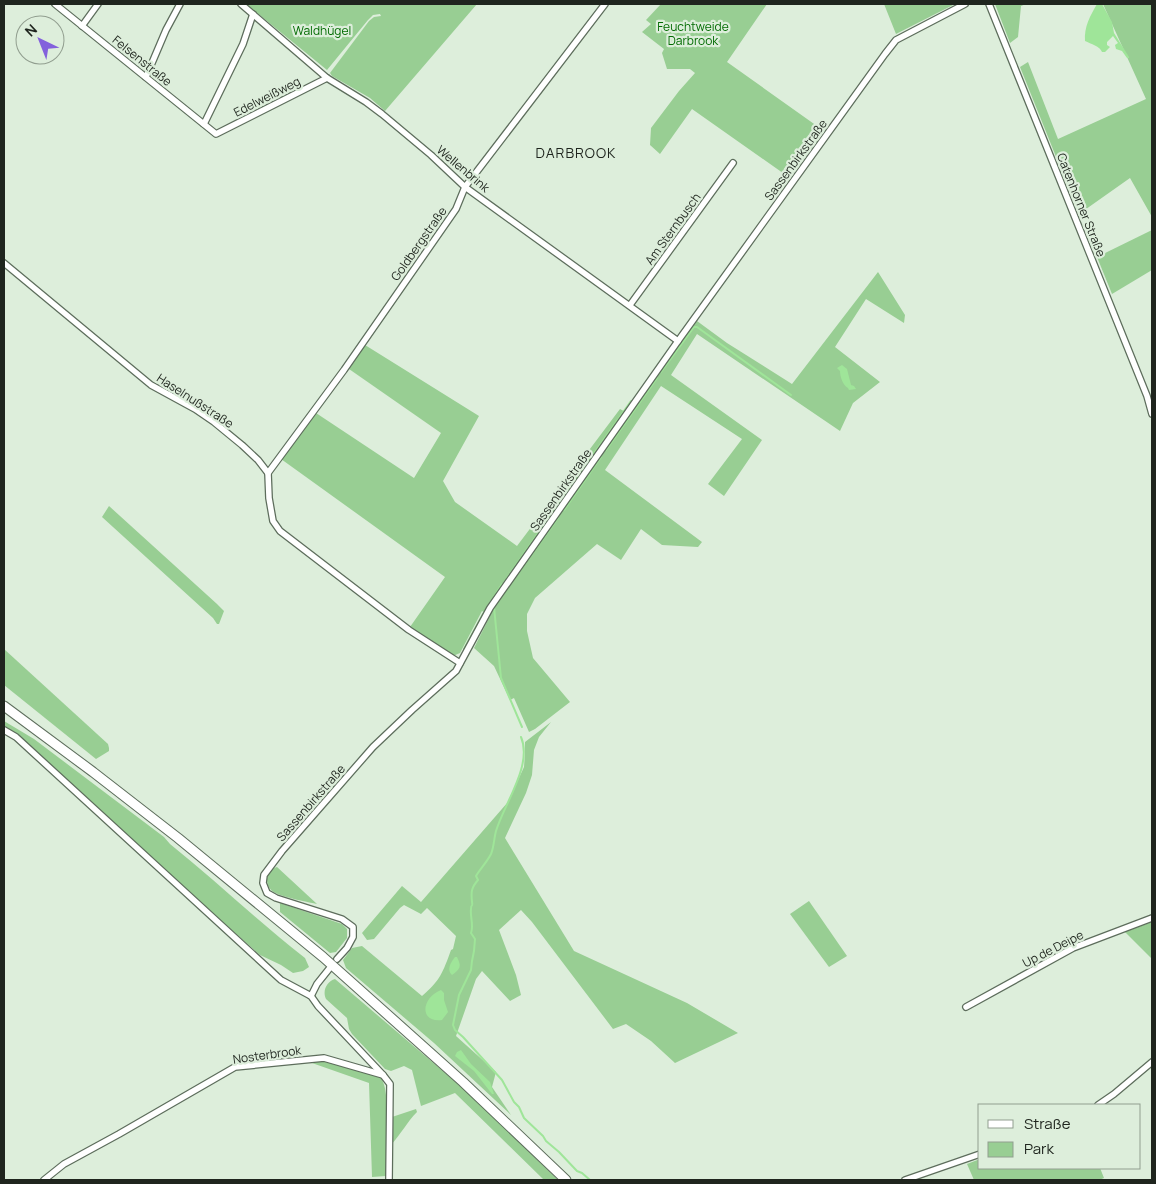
<svg xmlns="http://www.w3.org/2000/svg" width="1156" height="1184" viewBox="0 0 1156 1184" font-family="Manrope,sans-serif">
	<rect width="100%" height="100%" fill="#ddeedb"/>
	<g fill="#98ce93">
		<path d="M246,4H477L385,111L370,98L332,76L330,73L369,21L374,17L381,16L380,14L373,15L368,20L327,70Z"/>
		<path d="M661,4H767L727,62L824,131L790,178L692,109L660,154L650,145L651,128L679,91L695,73L690,69H667L662,53L664,49L642,32L651,24L646,20Z"/>
		<path d="M884,4H955L896,34Z"/>
		<path d="M995,4H1026L1021,6L1018,37L1010,43Z"/>
		<path d="M1103,4H1152V217L1130,178L1079,214L1020,67L1028,62L1058,139L1146,99Z"/>
		<path d="M1152,230V270L1112,294L1097,257Z"/>
		<path d="M878,272L905,315L904,323L866,299L835,347L880,382L853,403L840,431L697,334L671,375L762,440L724,496L708,484L742,439L661,386L605,470L702,542L698,547L662,545L641,529L621,560L597,544L535,598L527,614V631L533,658L570,702L535,729L529,732L514,698L510,700L494,666L474,648L490,616L482,611L460,653L453,656L410,627L445,577L281,459L316,413L414,478L441,433L349,369L365,345L479,416L443,481L455,502L517,546L620,409L631,415L681,342L697,321L727,343L792,384Z"/>
		<path d="M109,506L217,604L224,611L219,624H217L213,618L102,517Z"/>
		<path d="M4,649L108,744L109,748V751L96,759L4,685Z"/>
		<path d="M4,721L34,739L164,837L170,844C216,881 259,922 305,958L309,967L303,971L293,973L281,965L260,955L175,880L16,735L4,727Z"/>
		<path d="M551,722L539,737L534,750L532,775L526,793L505,838L574,951L687,1003L738,1033L675,1063L651,1041L626,1024L613,1029L532,922L521,910L499,930L516,975L521,995L510,1001L482,971L476,979L456,1036L496,1072L492,1087L511,1115L434,1043L346,968L343,960L352,948L362,946L422,996C440,981 443,972 451,950L453,949L456,936L427,908L421,914L404,905L400,908L374,939L367,940L362,933L402,886L421,902L508,802L524,767L525,753V742Z"/>
		<path d="M277,867L317,904C307,902 276,896 271,890C268,887 267,883 267,879C268,873 271,869 277,867Z"/>
		<path d="M809,901L847,956L829,967L790,914Z"/>
		<path d="M280,903L342,924L347,929V938L336,952L330,953L280,912Z"/>
		<path d="M1152,922V959L1125,932Z"/>
		<path d="M335,979L464,1089L558,1180H544L455,1093L421,1106L412,1070L404,1066L391,1071L385,1069L352,1034L349,1029L347,1018L326,999C322,991 327,981 335,979Z"/>
		<path d="M322,1061L378,1074C384,1081 385,1087 386,1095V1176L372,1177L369,1083L312,1063Z"/>
		<path d="M416,1109L417,1112C407,1122 401,1134 391,1145L392,1117Z"/>
		<path d="M980,1159V1168H1100L1104,1178L1099,1180H974L967,1164Z"/>
	</g>
	<g fill="#9fe599">
		<path d="M1097,4H1102L1112,22L1114,33L1129,57V58H1127L1122,51L1116,49L1115,45L1118,43L1113,36L1107,42V45L1110,47L1105,52H1102C1100,46 1091,44 1085,41C1084,27 1090,16 1097,4Z"/>
		<path d="M842,365L847,369L851,385L854,386L856,389L849,390L848,388C843,385 840,377 840,371L837,368Z"/>
		<path d="M455,957H457C462,967 460,969 452,975C446,970 451,962 455,957Z"/>
		<path d="M441,990L444,993V1000L448,1012L442,1020C419,1023 421,998 441,990Z"/>
		<path d="M461,1050L471,1064L490,1082L494,1094H492L474,1071L455,1056L457,1052Z"/>
	</g>
	<g fill="none" stroke-linecap="round" stroke-linejoin="round">
		<g stroke="#9fe599" stroke-width="2">
			<path d="M661,372L694,327H697L791,395"/>
			<path d="M606,450L657,378"/>
			<path d="M559,503L631,401"/>
			<path d="M564,510L601,457"/>
			<path d="M507,578L550,516"/>
			<path d="M464,649L483,614L502,584"/>
			<path d="M522,727L501,678L494,607L558,518"/>
			<path d="M521,737C533,765 504,804 496,831C494,838 494,847 491,854C487,862 480,869 476,876L478,880C471,888 471,892 472,902C473,908 471,903 471,909C470,918 474,925 471,933L475,939L474,951L472,961L471,970L459,995L453,1025L455,1030L463,1037L502,1080L514,1102L519,1107L524,1118L543,1136L546,1141L559,1152L577,1171L582,1173L590,1180"/>
		</g>
		<g stroke="#5d6d5c" stroke-width="8">
			<g id="minor">
				<path d="M55,4L216,134L327,78"/>
				<path d="M241,4L327,78L366,102L382,114L431,155L465,187L678,341"/>
				<path d="M989,4L1147,396L1152,414"/>
				<path d="M82,26L98,4"/>
				<path d="M146,77L166,30L180,4"/>
				<path d="M204,124L243,44L253,14"/>
				<path d="M4,263L151,385L195,409L214,422L242,445L258,460L268,473L269,498L273,521L280,531L409,630L460,663"/>
				<path d="M630,305L733,163"/>
				<path d="M268,473L344,370L456,209L465,187L605,4"/>
				<path d="M4,730L16,737L281,980L311,996L318,1006L383,1075"/>
				<path d="M337,959L347,948L353,937V927L342,919L276,898L267,893L263,883L264,875L282,851L373,747L412,710L456,671L490,608L678,341L885,54L896,40L965,4"/>
				<path d="M311,996L317,984L329,969"/>
				<path d="M966,1007L1073,948L1152,918"/>
				<path d="M1098,1105L1114,1094L1152,1062"/>
				<path d="M44,1180L64,1164L119,1134L235,1067L324,1058L383,1075L390,1084L389,1180"/>
				<path d="M905,1180L980,1154"/>
			</g>
		</g>
		<g stroke="#5d6d5c" stroke-width="11">
			<path id="highway" d="M4,706L93,772L178,838L323,957L463,1082L566,1180"/>
		</g>
		<use href="#minor" stroke="#fff" stroke-width="5.5"/>
		<use href="#highway" stroke="#fff" stroke-width="9"/>
	</g>
	<g text-anchor="middle" stroke-width="4.5" stroke-linejoin="round" paint-order="stroke">
		<g font-size="12" fill="#026b02" stroke="#ddeedb">
			<text x="693" y="31">Feuchtweide<tspan x="693" dy="14">Darbrook</tspan></text>
			<text x="322" y="35">Waldhügel</text>
		</g>
		<g font-size="12" fill="#1f251e" stroke="#ddeedb">
			<text transform="translate(142 61) rotate(39)" y="4">Felsenstraße</text>
			<text transform="translate(267 97) rotate(-27)" y="4">Edelweißweg</text>
			<text transform="translate(796 160) rotate(-54)" y="4">Sassenbirkstraße</text>
			<text transform="translate(463 169) rotate(40)" y="4">Wellenbrink</text>
			<text transform="translate(1081 205) rotate(68)" y="4">Catenhorner Straße</text>
			<text transform="translate(673 229) rotate(-54)" y="4">Am Sternbusch</text>
			<text transform="translate(419 244) rotate(-55)" y="4">Goldbergstraße</text>
			<text transform="translate(195 401) rotate(33)" y="4">Haselnußstraße</text>
			<text transform="translate(561 490) rotate(-55)" y="4">Sassenbirkstraße</text>
			<text transform="translate(311 803) rotate(-49)" y="4">Sassenbirkstraße</text>
			<text transform="translate(1053 949) rotate(-27)" y="4">Up de Deipe</text>
			<text transform="translate(267 1055) rotate(-8)" y="4">Nosterbrook</text>
		</g>
		<g font-size="14" letter-spacing="1" fill="#1f251e" stroke="#ddeedb">
			<text x="576" y="158">DARBROOK</text>
		</g>
	</g>
	<rect width="1156" height="1184" fill="none" stroke="#1f251e" stroke-width="10"/>
	<rect x="978" y="1104" width="162" height="65" fill="#ddeedb" stroke="#919e8f"/>
	<rect x="988" y="1120" width="25" height="8" fill="#ffffff" stroke="#919e8f"/>
	<text x="1024" y="1129" font-size="15" fill="#1f251e">Straße</text>
	<rect x="988" y="1142" width="25" height="15" fill="#98ce93" stroke="#919e8f"/>
	<text x="1024" y="1154" font-size="15" fill="#1f251e">Park</text>
	<g transform="translate(40 40) rotate(317)"><circle r="24" fill="#ddeedb" stroke="#919e8f"/>
	<path d="M0-4L9 19L0 12L-9 19Z" fill="#8361dc"/>
	<text y="-8" font-size="14" font-weight="bold" text-anchor="middle" fill="#1f251e">N</text>
	</g>
</svg>
